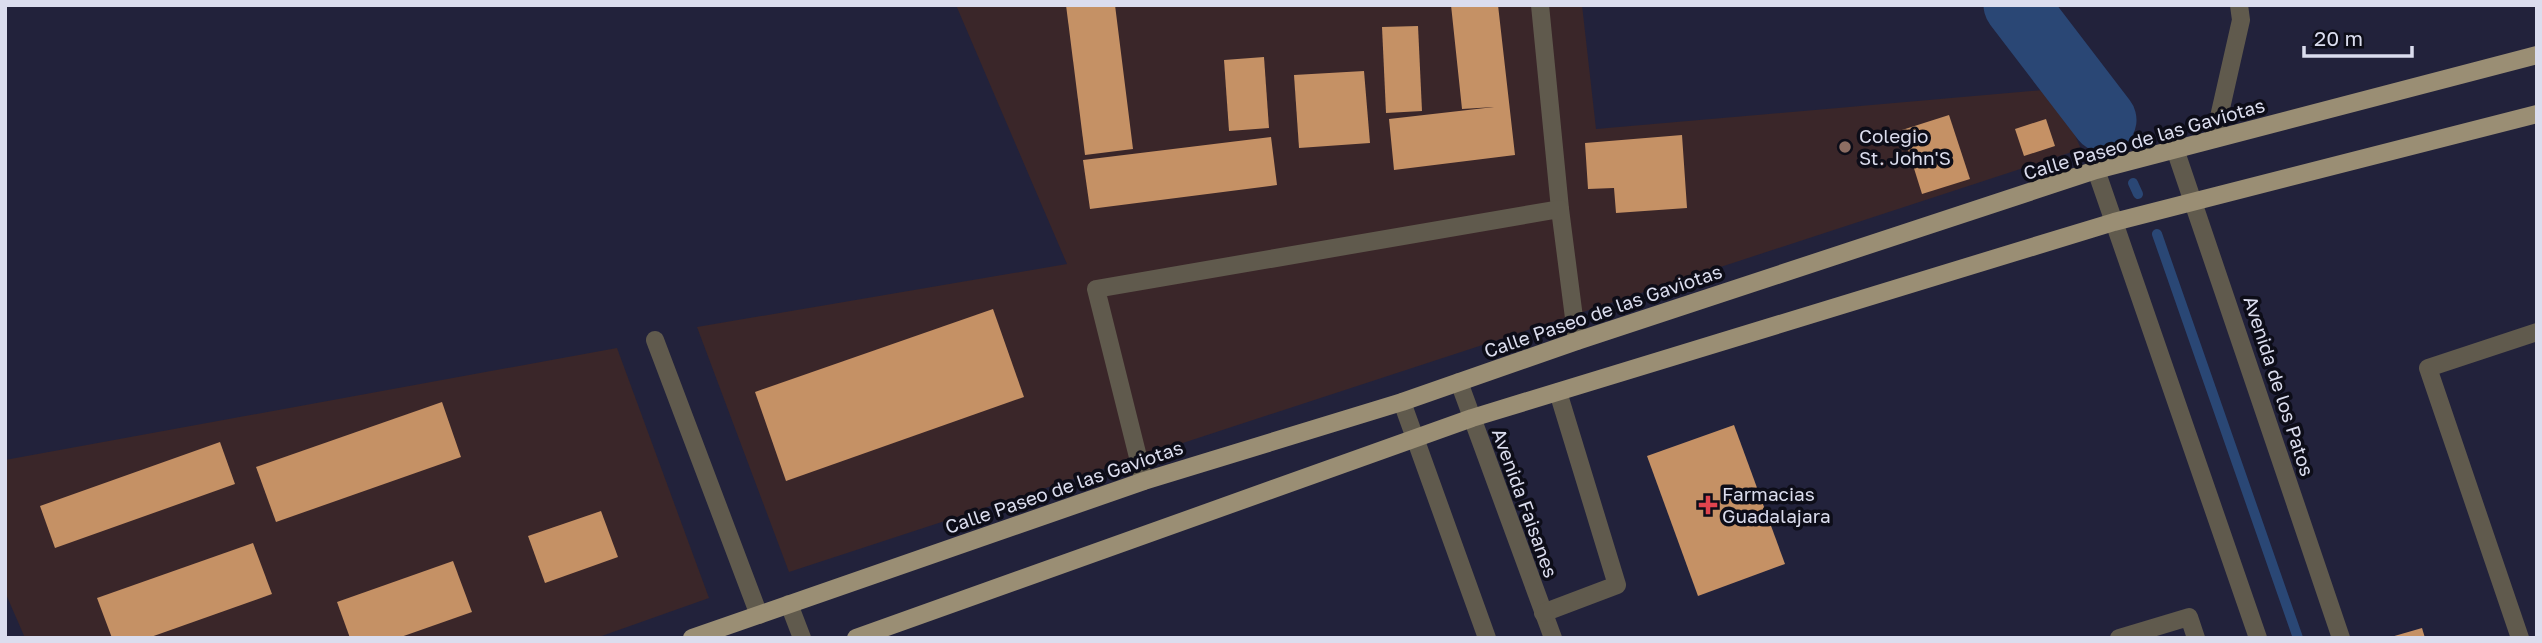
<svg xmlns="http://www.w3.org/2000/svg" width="2542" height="643" viewBox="0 0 2542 643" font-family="'Golos Text',sans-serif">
	<rect width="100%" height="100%" fill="#22223b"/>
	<g fill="#3a2629">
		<path d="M956,5H1582L1596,129L2055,89L2081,149L789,572L697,327L1067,264Z"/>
		<path d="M617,348L709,598L596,638H25L5,592V460Z"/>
	</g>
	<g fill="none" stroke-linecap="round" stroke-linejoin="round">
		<g stroke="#2a4775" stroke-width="10">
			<path d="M2104,120L2115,143"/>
			<path d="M2133,183L2138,194"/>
			<path d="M2157,234L2298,638"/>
		</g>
		<path stroke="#2a4775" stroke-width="65" d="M2016,5L2104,120"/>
	</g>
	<g fill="#c59165">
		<path d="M1066,5H1115L1133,149L1085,155Z"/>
		<path d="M1451,5H1498L1515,155L1394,170L1389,119L1494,107L1462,109Z"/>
		<path d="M1418,26L1422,111L1386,113L1382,27Z"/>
		<path d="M1264,57L1269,128L1229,131L1224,60Z"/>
		<path d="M1364,71L1370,143L1299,148L1294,75Z"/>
		<path d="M1949,115L1970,179L1922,194L1902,130Z"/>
		<path d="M2046,119L2055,146L2024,156L2015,129Z"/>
		<path d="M1682,135L1687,208L1616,213L1614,188L1588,189L1585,143Z"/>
		<path d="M1271,137L1277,185L1090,209L1083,160Z"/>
		<path d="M993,309L1024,397L786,481L755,392Z"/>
		<path d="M442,402L461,457L276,522L256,467Z"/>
		<path d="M1734,425L1785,564L1698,596L1647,456Z"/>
		<path d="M220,442L235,484L55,548L40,506Z"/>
		<path d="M601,511L618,557L545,583L528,536Z"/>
		<path d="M253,543L272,594L148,638H112L97,598Z"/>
		<path d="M453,561L472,612L398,638H350L337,602Z"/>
		<path d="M2422,628L2425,638H2391V637Z"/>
	</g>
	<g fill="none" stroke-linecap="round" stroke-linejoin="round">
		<g stroke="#605a4d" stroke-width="18">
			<path d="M1540,5L1560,209"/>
			<path d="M2214,139L2241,20L2239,5"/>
			<path d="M2175,149L2341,638"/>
			<path d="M2096,170L2258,638"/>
			<path d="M655,340L759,615"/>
			<path d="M1459,382L1553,638"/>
			<path d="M1402,402L1487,638"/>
			<path d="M1144,481L1096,289L1560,209L1577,341"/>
			<path d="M789,604L802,638"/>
			<path d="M1543,613L1617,585L1558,392"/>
			<path d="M2119,638L2189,617L2196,638"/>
			<path d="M2520,638L2428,368L2537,332"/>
		</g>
		<g stroke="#9a8e74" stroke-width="18">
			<path d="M692,638L1144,481L1402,402L1577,341L2096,170L2537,55"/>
			<path d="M856,638L1472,418L2114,222L2537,114"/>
		</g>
	</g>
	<circle fill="#8d6e63" stroke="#0d0d18" stroke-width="2.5" cx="1845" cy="147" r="7"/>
	<path fill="#e0444e" stroke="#0d0d18" stroke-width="2.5" d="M1704.5 494.5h7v7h7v7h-7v7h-7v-7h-7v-7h7z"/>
	<g text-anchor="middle" stroke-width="7" stroke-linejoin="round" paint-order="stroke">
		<g font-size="19" fill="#dbddee" stroke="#0d0d18" text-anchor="start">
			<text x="1859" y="143">Colegio<tspan x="1859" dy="22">St. John'S</tspan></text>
			<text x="1722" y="501">Farmacias<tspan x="1722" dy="22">Guadalajara</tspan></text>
		</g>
		<g font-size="19" fill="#dbddee" stroke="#0d0d18">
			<text transform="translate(2144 139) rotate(-16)" y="7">Calle Paseo de las Gaviotas</text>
			<text transform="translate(1603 311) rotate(-19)" y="7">Calle Paseo de las Gaviotas</text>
			<text transform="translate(2279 386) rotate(72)" y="7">Avenida de los Patos</text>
			<text transform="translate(1064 487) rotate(-19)" y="7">Calle Paseo de las Gaviotas</text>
			<text transform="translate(1525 503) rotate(70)" y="7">Avenida Faisanes</text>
		</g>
	</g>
	<rect width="2542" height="643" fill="none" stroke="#dbddee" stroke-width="14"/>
	<path d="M2304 46v10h108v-10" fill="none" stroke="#dbddee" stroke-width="3.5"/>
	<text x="2314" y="46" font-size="21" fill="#dbddee" stroke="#0d0d18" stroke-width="5" paint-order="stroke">20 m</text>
</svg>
